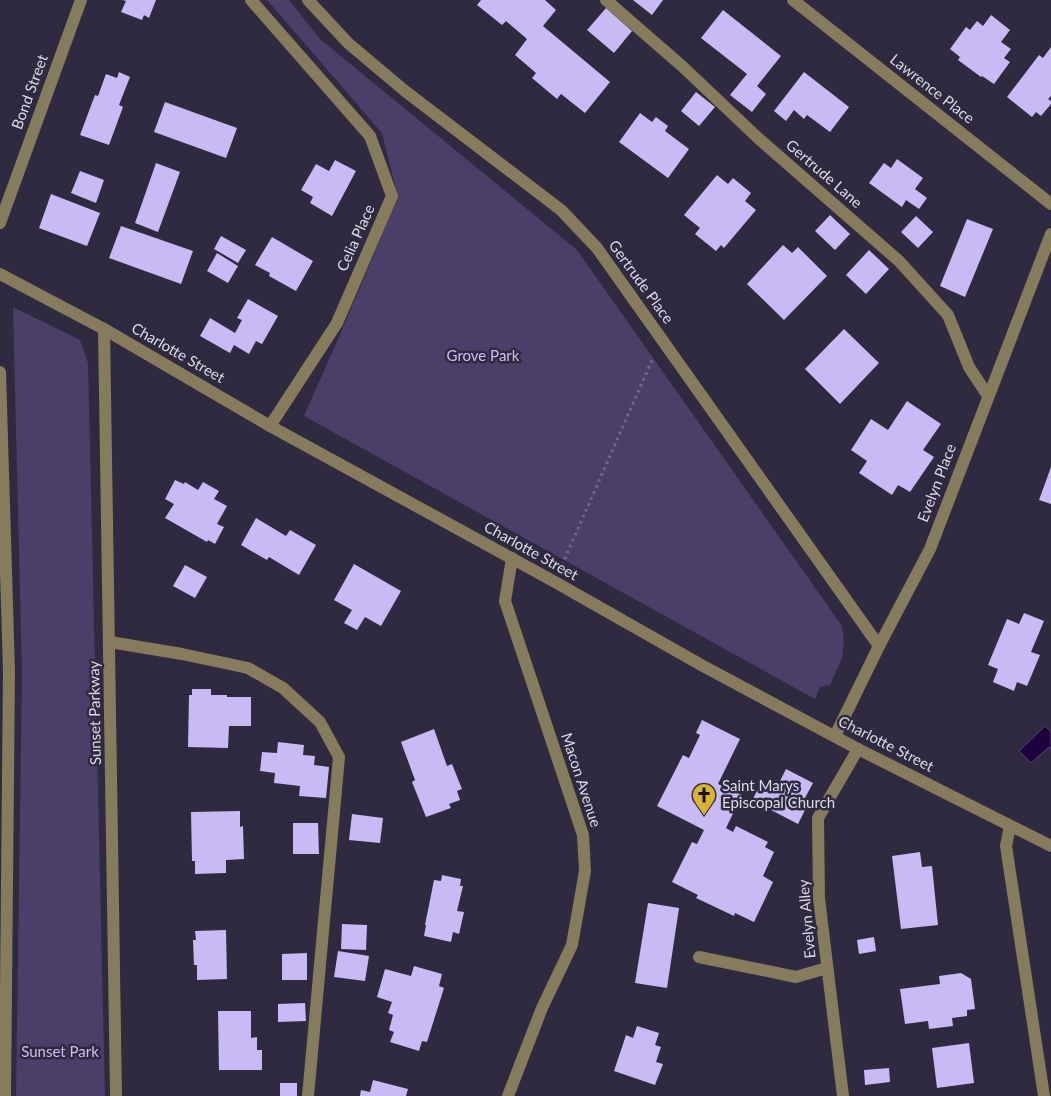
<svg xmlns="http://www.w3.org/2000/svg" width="1051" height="1096" viewBox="0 0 1051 1096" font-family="Lato,sans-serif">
	<rect width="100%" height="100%" fill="#2f2a3f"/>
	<g fill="#4b3f6a">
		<path d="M267,0H289L320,39L577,250L842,626L844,642L842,658L830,685L820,687L815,699L304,416L342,330L398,197L382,133Z"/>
		<path d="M13,307L80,340L88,363L105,1096H16L22,674Z"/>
	</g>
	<path fill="#1d023f" stroke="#574372" d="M1045,726L1051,732V749L1049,747L1031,763L1019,751Z"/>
	<g fill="#c8baf5">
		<path d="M122,0H156L149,18L144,15L142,20L121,12L126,1Z"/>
		<path d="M481,0H545L556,10L543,26L610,82L585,113L561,94L557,99L532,78L536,73L515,55L527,39L506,21L502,25L477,5Z"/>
		<path d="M633,0H663L652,15Z"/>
		<path d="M606,8L632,31L614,53L587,30Z"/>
		<path d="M723,10L781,56L757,86L766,94L752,112L730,95L747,74L701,38Z"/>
		<path d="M991,15L1010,30L1001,42L1011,49L1004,58L1010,62L994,84L982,76L981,77L958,60L960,57L950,49L966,27L970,30L977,21L983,26Z"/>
		<path d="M1051,47V96L1048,99L1051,101V104L1041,116L1036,112L1032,117L1007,97L1039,55L1043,58Z"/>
		<path d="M119,72L130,77L119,105L123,107L109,145L80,135L95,95L98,96L106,74L117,78Z"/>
		<path d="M804,72L849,107L830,132L807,115L804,119L794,110L786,121L774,111Z"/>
		<path d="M696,92L715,107L699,126L681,111Z"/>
		<path d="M165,102L237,128L226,158L154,132Z"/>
		<path d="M640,113L652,122L656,117L668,126L665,131L689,149L668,178L619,142Z"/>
		<path d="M897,159L923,178L915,189L927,198L919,209L906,200L902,207L869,183L884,163L891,168Z"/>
		<path d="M335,160L356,171L332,216L310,203L313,197L301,190L316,164L329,171Z"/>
		<path d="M156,163L180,172L158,232L135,223Z"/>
		<path d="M80,171L104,180L96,203L71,193Z"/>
		<path d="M717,175L728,184L733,178L751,193L745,201L756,210L724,248L721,245L716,251L695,234L700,228L684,215Z"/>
		<path d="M51,194L100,213L87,246L39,228Z"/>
		<path d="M830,215L850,234L835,250L815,231Z"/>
		<path d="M916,216L933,232L918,248L901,232Z"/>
		<path d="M967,219L993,229L965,297L940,286Z"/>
		<path d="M121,226L193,251L181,284L109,258Z"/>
		<path d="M221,236L246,250L238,263L214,249Z"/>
		<path d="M272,237L313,261L296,291L269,276L270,273L255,265Z"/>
		<path d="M783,245L792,253L798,247L827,276L784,320L747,284Z"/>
		<path d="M869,250L889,269L866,294L846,275Z"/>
		<path d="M217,253L238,266L228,283L207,271Z"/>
		<path d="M248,299L278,316L262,344L256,341L249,354L234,345L230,353L200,336L210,318L235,333L242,320L237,318Z"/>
		<path d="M844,329L879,363L840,404L805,369Z"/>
		<path d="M907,401L941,424L923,450L934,457L910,492L898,485L892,495L859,473L867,461L851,450L871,419L888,430Z"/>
		<path d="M1051,467V504L1039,500Z"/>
		<path d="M175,480L184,484L185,482L198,490L203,482L219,491L214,499L227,506L217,524L224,527L215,544L208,540L207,542L165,518L174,504L165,499Z"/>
		<path d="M256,518L286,536L290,530L316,545L299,575L269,557L267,560L241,545Z"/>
		<path d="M354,564L401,591L381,626L365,617L357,630L344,623L352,610L334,600Z"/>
		<path d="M185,565L207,577L195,598L173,586Z"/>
		<path d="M1024,613L1044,621L1031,652L1040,655L1027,686L1017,682L1014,691L993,682L998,669L988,665L1007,619L1019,624Z"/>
		<path d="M192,689H211V695H227V697H251V726H229L228,748L188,747L189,695H192Z"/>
		<path d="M702,720L740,739L718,784L742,795L726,828L733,832L736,826L768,842L765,847L774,852L763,876L773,882L754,922L735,913L734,916L696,898L698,895L672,882L692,842L697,844L704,830L657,806L683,755L689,758L700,735L696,733Z"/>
		<path d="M434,729L447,766L452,764L462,789L457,791L460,800L449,804L451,808L426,817L412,782L415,780L401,742Z"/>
		<path d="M278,742L304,745L303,755L315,756L314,765L329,767L326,798L299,796L300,786L274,783L275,773L260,771L262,752L277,753Z"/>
		<path d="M786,769L813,783L800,807L805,810L798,824L752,800L762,782L776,789Z"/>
		<path d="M240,811V827L243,826L244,859L226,860V873L195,874V861H192L191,812Z"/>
		<path d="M352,814L383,818L380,843L349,840Z"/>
		<path d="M293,823H318L319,854H293Z"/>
		<path d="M920,852L922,867L932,866L938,925L901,929L892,856Z"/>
		<path d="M442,875L461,879L460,886H463L457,911L464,912L459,934L453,932L451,942L424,936L426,925H425L434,880L441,881Z"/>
		<path d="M648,903L679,908L667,988L635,983Z"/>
		<path d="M342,924L367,925L366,950L341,949Z"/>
		<path d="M226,930L227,979L197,980V965H194L193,940H196L195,931Z"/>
		<path d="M874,937L876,951L859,954L857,940Z"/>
		<path d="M338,951L369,956L365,981L334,977Z"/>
		<path d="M307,953V980H282V954Z"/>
		<path d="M414,966L442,974L439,986L444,988L427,1042L422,1041L419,1051L390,1042L394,1032L389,1030L393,1015L388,1013L392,1002L377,997L385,969L411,976Z"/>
		<path d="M961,973L971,979L975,1009L967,1010V1016L952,1018L953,1026L929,1029L928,1021L905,1024L900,989L940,984L939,976Z"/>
		<path d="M305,1003L306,1021L278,1022V1004Z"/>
		<path d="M218,1011H251V1038L257,1037V1050H262V1070H219Z"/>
		<path d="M637,1026L659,1033L655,1045L661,1047L656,1062L663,1064L655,1085L614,1071L626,1035L633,1038Z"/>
		<path d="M969,1043L974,1083L937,1088L932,1048Z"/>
		<path d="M889,1068L890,1082L865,1085L864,1070Z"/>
		<path d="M373,1080L408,1089L406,1096H360L361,1090L370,1092Z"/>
		<rect x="280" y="1083" width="17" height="13"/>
	</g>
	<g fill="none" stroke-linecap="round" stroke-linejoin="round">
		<path stroke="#6f6a7d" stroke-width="3" stroke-dasharray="2.5 4" stroke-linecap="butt" d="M562,565L653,358"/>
		<g stroke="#867b5c" stroke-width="12">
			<path d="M251,0L370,136L392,196L337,323L270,426"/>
			<path d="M308,0L348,43L405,91L561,210L597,248L879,646"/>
			<path d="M606,0L682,66L758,138L899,261L948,315L969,367L988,396"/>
			<path d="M793,0L1051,204"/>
			<path d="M0,223L81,0"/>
			<path d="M0,274L104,329L270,426L555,582L703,666L858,749L1051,846"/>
			<path d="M104,329L116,1096"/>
			<path d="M0,372L9,671L5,1096"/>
			<path d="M110,642L182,654L248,668L283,688L320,722L339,757L308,1096"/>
			<path d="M835,736L879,646L930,549L1051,234"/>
			<path d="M1010,826L1006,846L1044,1096"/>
			<path d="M699,957L796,977L827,968"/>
			<path d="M508,1096L542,1008L572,945L585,871L583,835L505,601L512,558"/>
			<path d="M843,1096L819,898L818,818L858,749"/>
		</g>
	</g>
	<defs>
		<g id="church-pin" transform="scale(1.25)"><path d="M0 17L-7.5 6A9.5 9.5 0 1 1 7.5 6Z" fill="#dab333" stroke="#2f2a3f"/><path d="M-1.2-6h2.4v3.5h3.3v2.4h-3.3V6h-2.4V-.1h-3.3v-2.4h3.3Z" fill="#111"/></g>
	</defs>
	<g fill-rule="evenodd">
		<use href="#church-pin" x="704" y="795"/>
	</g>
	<g text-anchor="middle" stroke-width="5" stroke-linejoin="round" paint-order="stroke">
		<g font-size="15" fill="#dedae9" stroke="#2f2a3f">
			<text transform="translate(932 89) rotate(38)" y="5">Lawrence Place</text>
			<text transform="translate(30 92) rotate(-70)" y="5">Bond Street</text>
			<text transform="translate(824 174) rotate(41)" y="5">Gertrude Lane</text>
			<text transform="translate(356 238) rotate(-66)" y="5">Celia Place</text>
			<text transform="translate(641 282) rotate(54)" y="5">Gertrude Place</text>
			<text transform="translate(178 353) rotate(30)" y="5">Charlotte Street</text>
			<text transform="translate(937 483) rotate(-69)" y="5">Evelyn Place</text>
			<text transform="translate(531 551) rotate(29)" y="5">Charlotte Street</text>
			<text transform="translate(95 713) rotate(-91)" y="5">Sunset Parkway</text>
			<text transform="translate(886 744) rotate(27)" y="5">Charlotte Street</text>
			<text transform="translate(581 780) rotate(72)" y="5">Macon Avenue</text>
			<text transform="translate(807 919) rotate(-95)" y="5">Evelyn Alley</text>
		</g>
		<g font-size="15" fill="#cdbef7" stroke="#2f2a3f">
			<text x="483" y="361">Grove Park</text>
			<text x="60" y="1057">Sunset Park</text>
		</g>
		<g font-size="15" fill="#dedae9" stroke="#2f2a3f" text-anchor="start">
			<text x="722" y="791">Saint Marys<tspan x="722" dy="17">Episcopal Church</tspan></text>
		</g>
	</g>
</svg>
